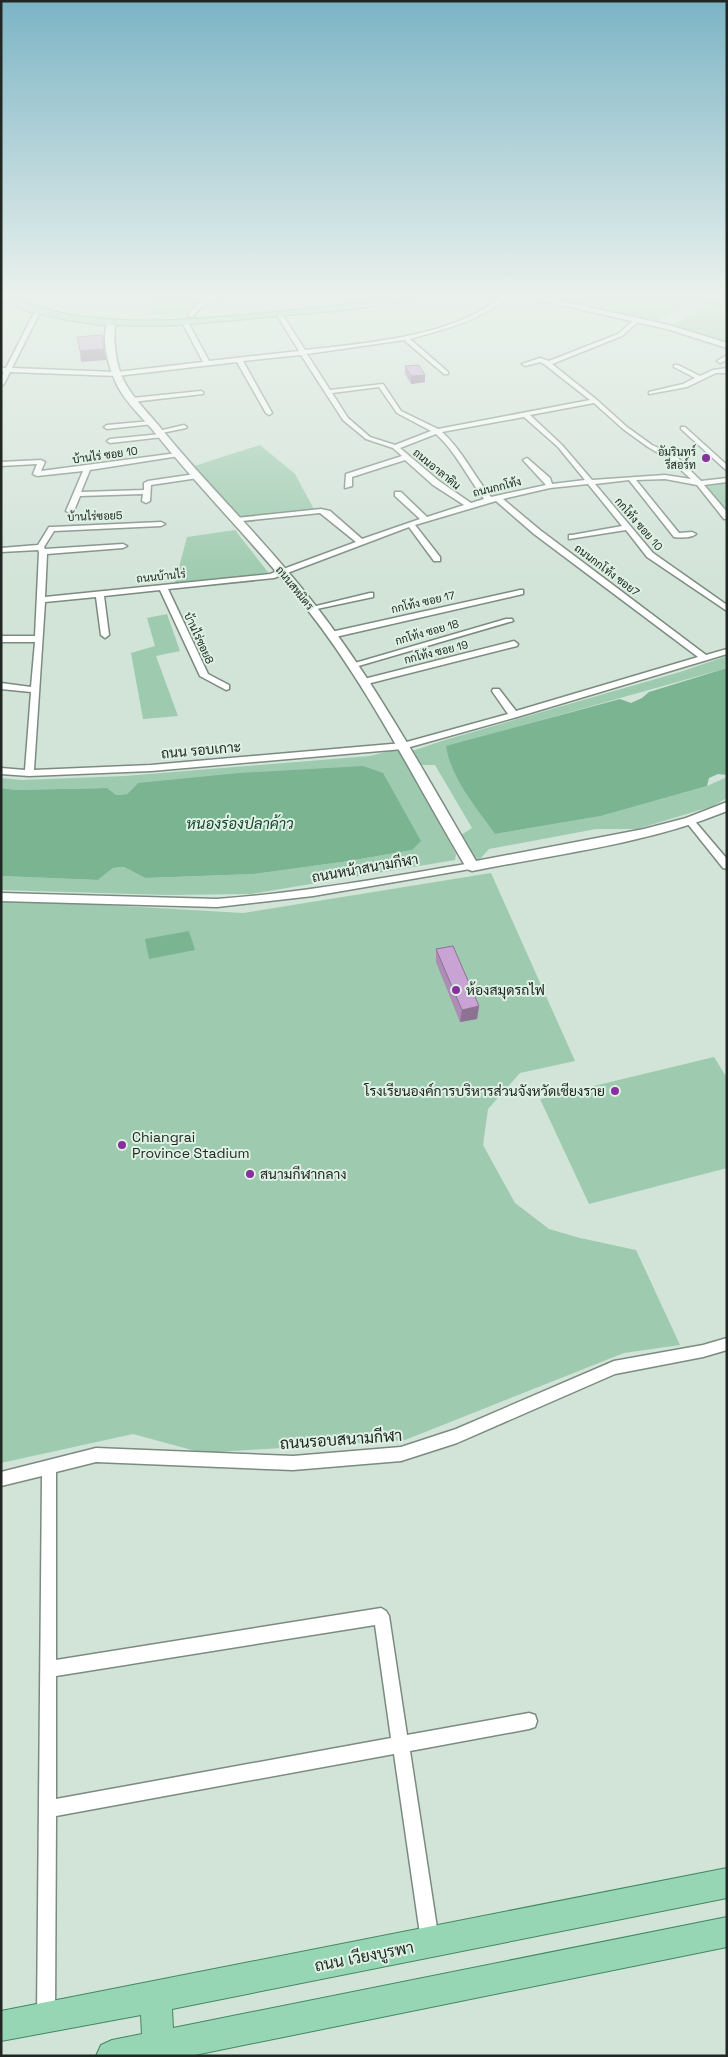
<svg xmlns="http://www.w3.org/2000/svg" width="728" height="2057" viewBox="0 0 728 2057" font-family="'Space Grotesk',Sarabun,sans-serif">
	<rect width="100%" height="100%" fill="#d2e3d8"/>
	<g fill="#9ecbaf">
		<path d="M145,294H209V299L192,307L187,314L148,315L155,302L140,301Z"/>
		<path d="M527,294H692L727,313V344L672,326L702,307L689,302L656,322Z"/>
		<path d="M260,445L295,474L315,511L236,520L188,468Z"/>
		<path d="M727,479V517L699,483Z"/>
		<path d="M235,530L271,576L174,586L187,537Z"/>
		<path d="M167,614L180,651L156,656L178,716L143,719L131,653L155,646L147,618Z"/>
		<path d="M727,656V668L720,670L446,747L495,834L601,816L707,786L727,777V798L713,806L637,829H596L489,849L479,860L467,852L458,837L472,828L435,765H419L412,751L445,740L680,672Z"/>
		<path d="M393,750H398L405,760L456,854L455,860L251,894L167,895L1,890V876L98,880L113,868L124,867L145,878L254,874L349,861L412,850L138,783L127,794L116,795L106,788L16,790L1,788V778L22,780L125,776L370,756Z"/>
		<path d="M491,873L575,1061L520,1073L488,1109L483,1145L515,1203L549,1229L580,1238L636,1250L680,1345L624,1353L405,1440L203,1453L133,1434L1,1463V899L243,913Z"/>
		<path d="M714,1057L727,1078V1168L589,1204L540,1099Z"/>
	</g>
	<g fill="#7ab491">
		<path d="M692,294H727V313Z"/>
		<path d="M727,668V775L718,774L709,778L707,786L601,816L495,834C477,808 451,779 446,746L620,699L631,703L642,698L649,692Z"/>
		<path d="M363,766L383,773L421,841L412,850L349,861L254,874L145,878L124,867L113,868L98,880L1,876V788L16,790L107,788L116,795L127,794L138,783L239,773Z"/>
		<path d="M189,931L195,950L149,959L145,939Z"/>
	</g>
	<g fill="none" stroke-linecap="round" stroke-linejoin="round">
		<g stroke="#7b8b80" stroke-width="3">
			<g id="minor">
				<path d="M13,294H19L15,297Z"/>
				<path d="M224,294H235C220,302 203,300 193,317L188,316C195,302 209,298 224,294Z"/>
				<path d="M505,294H512C483,320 446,329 410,339L448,372V374H444L404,340L307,354L330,390L383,384L401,411L438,429L590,400L544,364L540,362L525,366L522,364L540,358L549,361L618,334L635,319H639V321L622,336L552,364L597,400L627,427L652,445L676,456L701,481L727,478V482L704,485L727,512V519H724L697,485L665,479L636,480L679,533L692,532L696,534C691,538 680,538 674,537L629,480L595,484L653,553L727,605V611L647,557L626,530L569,539V535H572L622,526L588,484L550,488L503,499L540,530L706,655L727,649V654L517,717L403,749L151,771L29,776L1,774V768L25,770L31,692L1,689V683L31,687L35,642H1V636H35L39,552L38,550L1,552V548L38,545L49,527H52L161,522L165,524L161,526L54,531L44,547L45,549L123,544L127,546L123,548L47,554L45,597L270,574L356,542L320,513L233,522V518H236L321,509L330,511L362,539L420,519L395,496V492H401L427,517L464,505L433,485L405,460L352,477V486L345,488L346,474L402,456L393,448L366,439L343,420L301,355L243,361L272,413L269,415L266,413L237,362L117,376L10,372L4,384L1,386V377L4,372H1V368H6L35,311L40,312L12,368L117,372L203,362L182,322L185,320L188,322L209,361L299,351L276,314L279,312L282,314L305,350C359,344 432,338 480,311C488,306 496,300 505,294ZM379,387L397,413L431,431L395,445L370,437L348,418L332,393ZM594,403L623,429L648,447L670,460L691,479L665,475L592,480L562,445L530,415ZM524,417L558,447L585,480L552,484L550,478L527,458L523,460L546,485L491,497C474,476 462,450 442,432ZM436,434C456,452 468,478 484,499L471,503L439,481L400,448ZM496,501L534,534L698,657L516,711L499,689H493L492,691L508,714L403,743L151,765L34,770L45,602L96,597L101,635L105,638L109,635L104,596L160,590L200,676L226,690L229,689V685L208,674L168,589L274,578L409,527L434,561H440V557L415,525Z"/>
				<path d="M727,355V360L720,363L717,361Z"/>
				<path d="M674,365H678L700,376L713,370L727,368V373H716L687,387L649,394V392L683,384L695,378L674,367Z"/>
				<path d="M201,391L203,392V394L132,402L129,400L132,398Z"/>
				<path d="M151,421L154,423L153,424L107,429L104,427L107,425Z"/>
				<path d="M184,425L187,427L186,428L157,434L154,432Z"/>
				<path d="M681,427H685L727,465V471L681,429Z"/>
				<path d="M161,434L164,436L163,437L110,443L107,441L110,439Z"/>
				<path d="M177,453L179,454V456L90,470L81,492L144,490V483L148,481L195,474H198V478L151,485L150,501L146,503L142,501L143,494L80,496L74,511L70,513L66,511L83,471L37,476L33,474L37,464L1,466V462L41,460L45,462L41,471Z"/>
				<path d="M520,590H523V594L331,638L327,635L331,632Z"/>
				<path d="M370,593H373V597L312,610L308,608Z"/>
				<path d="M506,619H512L513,621L355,667H349L348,665Z"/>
				<path d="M514,641L518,644L517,646L363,685L359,682L360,680Z"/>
				<path d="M690,818L693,819L727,859V869L723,868L687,823L685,821Z"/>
				<path d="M472,863L477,866L476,868L313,896L217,907L1,901V893L217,899C303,893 387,877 472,863Z"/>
				<path d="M727,1338V1350L703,1357L615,1374L457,1443L401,1461L293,1470L96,1462L56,1472V1660L381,1608L386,1611L389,1616L407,1735L529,1713L535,1715L537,1721L535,1727L529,1729L410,1751L439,1941L436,1947L430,1950L424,1947L421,1941L394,1754L56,1816L55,2018L53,2025L46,2027L39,2025L37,2018L42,1476L1,1486V1472L96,1448L293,1456L401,1447L456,1429L614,1361L703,1345ZM375,1625L391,1738L56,1799V1676Z"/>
			</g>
		</g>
		<g stroke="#7b8b80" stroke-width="3">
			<g id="tertiary">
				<path d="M513,294H529L669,325L727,343V348L667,329Z"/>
				<path d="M108,321L115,323C113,344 116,370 128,388C137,402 149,414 159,426C209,488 267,542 315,605C377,685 425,774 476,861L644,829L686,818L727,802V811C646,844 557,854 472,871L467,869C415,782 370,689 307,609C259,548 204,494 156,434C144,419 127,404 118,387C109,369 100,340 108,321Z"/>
			</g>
		</g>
		<g stroke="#418861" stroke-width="2">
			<g id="primary">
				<path d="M411,294H431L407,301L348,310L168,326L100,325L66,320L30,312L1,301V295C23,301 44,310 67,314C132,326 199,319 264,313C313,308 363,304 411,294Z"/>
				<path d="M727,1868V1898L172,2009L173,2028L727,1917V1947L190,2056H96L101,2045L112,2040L142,2034L141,2015L1,2041V2011Z"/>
			</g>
		</g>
		<use href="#minor" fill="#fff" fill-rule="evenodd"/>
		<use href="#tertiary" fill="#fff" fill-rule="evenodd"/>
		<use href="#primary" fill="#97d6b4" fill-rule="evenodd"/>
	</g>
	<g fill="#ad8cb5">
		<path d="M405,366L425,382L411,384L405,374Z"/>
		<path d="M436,949L479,1006L477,1019L460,1022L436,962Z"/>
	</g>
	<g fill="#8d7294">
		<path d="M104,349L106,360L81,362L80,351Z"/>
		<path d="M425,375V382L411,384V376Z"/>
		<path d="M479,1006L477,1019L460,1022L462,1010Z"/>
	</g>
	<g fill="#c9a3d3" stroke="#8d7294">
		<path d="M102,335L104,349L80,351L77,337Z"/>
		<path d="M419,365L425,375L411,376L405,366Z"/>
		<path d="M453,946L479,1006L462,1010L436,949Z"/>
	</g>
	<linearGradient id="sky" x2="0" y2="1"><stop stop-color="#7cb4c5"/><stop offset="0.51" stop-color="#ebf2ed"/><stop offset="1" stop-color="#ebf2ed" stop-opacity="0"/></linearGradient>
	<rect width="728" height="582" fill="url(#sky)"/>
	<g fill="#88309d" stroke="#dff1e5" stroke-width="2">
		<circle cx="706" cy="458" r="5"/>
		<circle cx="456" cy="990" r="5"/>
		<circle cx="615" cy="1091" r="5"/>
		<circle cx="122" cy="1145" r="5"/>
		<circle cx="250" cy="1174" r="5"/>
	</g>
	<g text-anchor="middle" stroke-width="4" stroke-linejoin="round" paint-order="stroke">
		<g font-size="11" fill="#212823" stroke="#dff1e5" text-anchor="end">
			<text x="696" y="456">อัมรินทร์<tspan x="696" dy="13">รีสอร์ท</tspan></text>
		</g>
		<g font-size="11" fill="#212823" stroke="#dff1e5">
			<text transform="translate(105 455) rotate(-8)" y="4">บ้านไร่ ซอย 10</text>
			<text transform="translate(437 469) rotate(39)" y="4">ถนนอาลาดิน</text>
			<text transform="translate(497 487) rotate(-14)" y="4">ถนนกกโท้ง</text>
			<text transform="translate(95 516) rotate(-2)" y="4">บ้านไร่ซอย5</text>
			<text transform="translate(639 524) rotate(49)" y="4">กกโท้ง ซอย 10</text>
			<text transform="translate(607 570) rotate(37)" y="4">ถนนกกโท้ง ซอย7</text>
			<text transform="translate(161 576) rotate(-6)" y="4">ถนนบ้านไร่</text>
			<text transform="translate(295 588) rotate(51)" y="4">ถนนสหมิตร</text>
			<text transform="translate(423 602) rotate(-13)" y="4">กกโท้ง ซอย 17</text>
			<text transform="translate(427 632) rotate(-16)" y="4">กกโท้ง ซอย 18</text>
			<text transform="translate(199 638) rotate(65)" y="4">บ้านไร่ซอย8</text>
			<text transform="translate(436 652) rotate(-14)" y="4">กกโท้ง ซอย 19</text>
		</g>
		<g font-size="14" fill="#212823" stroke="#dff1e5">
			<text transform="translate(201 750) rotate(-5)" y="5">ถนน รอบเกาะ</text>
			<text transform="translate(365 868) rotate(-10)" y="5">ถนนหน้าสนามกีฬา</text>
		</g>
		<g font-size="14" fill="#212823" stroke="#dff1e5" text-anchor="start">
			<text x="466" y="995">ห้องสมุดรถไฟ</text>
			<text x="605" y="1096" text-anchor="end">โรงเรียนองค์การบริหารส่วนจังหวัดเชียงราย</text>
			<text x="132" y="1142">Chiangrai<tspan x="132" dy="16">Province Stadium</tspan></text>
			<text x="260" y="1179">สนามกีฬากลาง</text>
		</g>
		<g font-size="15" font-style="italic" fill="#16442c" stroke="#dff1e5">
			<text x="240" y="829">หนองร่องปลาค้าว</text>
		</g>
		<g font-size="16" fill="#212823" stroke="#dff1e5">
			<text transform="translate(341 1439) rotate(-4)" y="6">ถนนรอบสนามกีฬา</text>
			<text transform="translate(364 1956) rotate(-11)" y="6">ถนน เวียงบูรพา</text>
		</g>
	</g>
	<rect width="728" height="2057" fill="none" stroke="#212823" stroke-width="5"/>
</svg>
